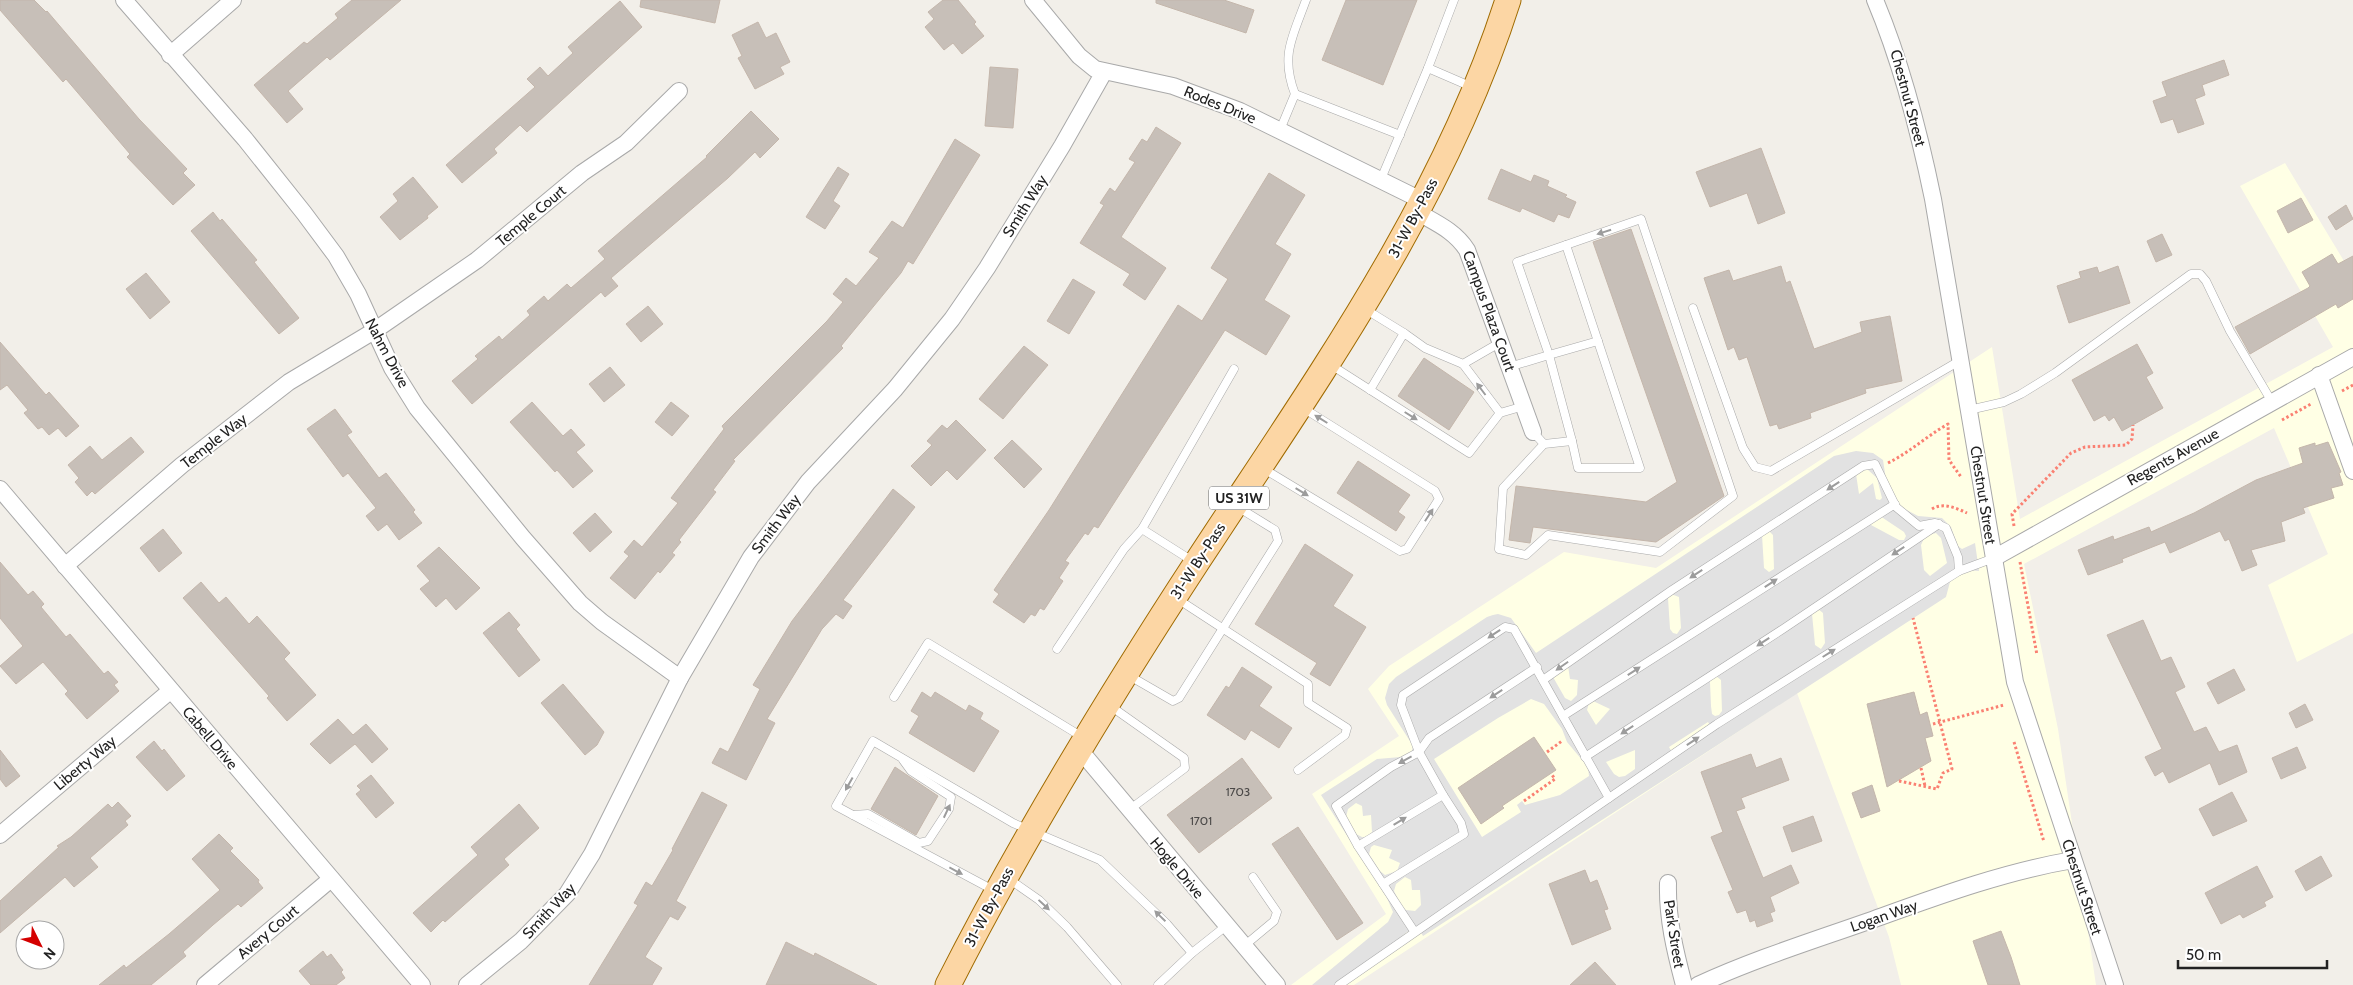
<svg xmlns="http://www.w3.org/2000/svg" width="2353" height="985" viewBox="0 0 2353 985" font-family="Cabin,sans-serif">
	<rect width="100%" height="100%" fill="#f2efe9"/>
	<path fill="#ffffe5" d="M2285,163L2353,276V633L2297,662L2268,585L2328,554L2274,428L2024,564L2058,729L2096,985H1901L1889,937L1797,693L1354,985H1291L1386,914L1312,794L1399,736L1368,689L1389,666L1564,552L1656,568L1992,347L2020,519L2333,347L2240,186Z"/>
	<path fill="#e2e2e2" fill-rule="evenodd" d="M1856,451L1873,453L1883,460L1886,480L1894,499L1903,508L1918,516L1942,518L1951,527L1958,546L1962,549L1975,543L1979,571L1965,570L1951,578L1946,597L1423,936L1419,929L1407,932L1344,985H1312L1388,922L1393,912L1387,898L1321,795L1377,759L1401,757L1411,754L1413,746L1387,705L1385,698L1389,684L1396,677L1487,617L1493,615L1498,614L1511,618L1536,653L1834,456ZM1867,469L1877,478L1882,498L1880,500L1876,499L1873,483L1859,494L1856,474ZM1880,516L1904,532L1906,536L1904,540H1899L1871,525L1870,522ZM1766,532H1770L1773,535L1774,569L1769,572L1764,568L1762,535ZM1936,533L1941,538L1947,563L1930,576L1924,570L1921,545L1925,536ZM1671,594L1679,597L1681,628L1677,634L1673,633L1670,629L1668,598ZM1818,609L1823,613L1825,643L1821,649L1815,645L1812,614ZM1568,666L1570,679L1578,680L1577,695L1571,701L1565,698L1553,677ZM1716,676L1721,680L1722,711L1719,715L1715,716L1712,714L1711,706L1710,682L1711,678ZM1531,699L1544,704L1562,729L1567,742L1588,767L1589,776L1560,795L1525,805L1522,801L1517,805L1521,812L1482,837L1434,759L1498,718ZM1593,701L1610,709L1596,725L1587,710L1589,703ZM1708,722L1712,729L1673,754L1669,747ZM1635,750V769L1625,776L1619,777L1614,774L1606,762ZM1356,803L1362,806L1363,816L1371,815L1372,832L1367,837H1362L1356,834L1346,817L1348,809ZM1374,845L1392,850L1389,858L1400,863L1397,871L1385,875L1380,871L1369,854L1371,847ZM1405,877L1411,880L1412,890H1420L1421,905L1415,911L1406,910L1402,907L1394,891L1396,884Z"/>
	<g fill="#c7bfb8" stroke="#c4b6ab">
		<path d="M0,0H34L46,12L47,11L139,119L187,169L183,173L195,185L173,205L127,157L130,154L66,79L63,82L0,10Z"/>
		<path d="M352,0H401L330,60L327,57L288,91L303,109L287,123L254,85L304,42L307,44L338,18L335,14Z"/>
		<path d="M641,0H720L715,23L640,7Z"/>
		<path d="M943,0H958L976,22L974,24L984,36L962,54L953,43L944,50L925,27L934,19L928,12Z"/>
		<path d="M1156,0H1224L1254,10L1246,33L1156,3Z"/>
		<path d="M1346,0H1417L1383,85L1322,60Z"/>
		<path d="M620,1L642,27L527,132L520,125L494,149L497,153L462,183L446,165L535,87L527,79L540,67L548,76L573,53L568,47Z"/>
		<path d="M758,22L766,38L776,33L790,62L780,67L784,74L755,89L738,58L742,56L732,35Z"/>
		<path d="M2224,60L2229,75L2202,85L2205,95L2195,99L2204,124L2178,133L2173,119L2161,123L2153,101L2167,96L2162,82Z"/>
		<path d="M990,67L1018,69L1013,128L985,126Z"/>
		<path d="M751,111L779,139L760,158L755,152L728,178L611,278L618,286L605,297L601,292L472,404L452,381L478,359L475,356L499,336L502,340L530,315L527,311L544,296L548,301L567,284L571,288L605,259L598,251L707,157L706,156Z"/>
		<path d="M1156,127L1181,143L1121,237L1166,268L1145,300L1123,285L1130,274L1080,243L1104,205L1100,203L1110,188L1115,192L1135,162L1129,159L1142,139L1147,142Z"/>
		<path d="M955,139L980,155L913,264L908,261L901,273L841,346L843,348L733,460L735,461L713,490L716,492L679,540L681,542L672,553L675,555L660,573L658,571L635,599L610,578L629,556L624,552L634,540L642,547L678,503L671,498L724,429L722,426L827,321L843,302L833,294L846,278L856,286L879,258L869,252L892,221L903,228Z"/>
		<path d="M1761,148L1785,213L1758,224L1747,193L1710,207L1696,172Z"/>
		<path d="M838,167L849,174L833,201L840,206L825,229L806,217Z"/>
		<path d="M1501,169L1531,182L1534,175L1549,181L1547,186L1567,195L1565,197L1576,202L1569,218L1558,214L1554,222L1522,208L1520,212L1488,199Z"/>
		<path d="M1269,173L1305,195L1275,244L1291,254L1264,300L1290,316L1266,355L1225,330L1098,528L1094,526L1088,535L1085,533L1065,561L1069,563L1059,578L1063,581L1044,610L1040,608L1035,616L1031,614L1024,623L993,602L999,594L994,590L1049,510L1178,305L1202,321L1228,279L1211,268Z"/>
		<path d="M413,177L438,207L427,216L428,218L400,240L380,217L398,201L393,194Z"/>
		<path d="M2301,198L2313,220L2288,233L2277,211Z"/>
		<path d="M2346,205L2353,219L2336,230L2328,217Z"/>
		<path d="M213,212L220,221L222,219L257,260L254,262L299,318L279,334L191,231Z"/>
		<path d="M1631,229L1724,496L1656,542L1533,527L1530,543L1509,540L1516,486L1646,502L1677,482L1593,242Z"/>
		<path d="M2162,234L2172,255L2156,262L2147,241Z"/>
		<path d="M2332,254L2338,264L2353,256V299L2338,308L2336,304L2250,354L2235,327L2308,288L2310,286L2302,272Z"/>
		<path d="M1781,266L1786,283L1790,281L1814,349L1862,332L1860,322L1890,316L1902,381L1865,389L1866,393L1810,413L1811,418L1779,429L1777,424L1770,426L1747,357L1739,360L1734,347L1728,350L1704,278L1729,270L1733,281Z"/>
		<path d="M2118,266L2130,303L2069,323L2057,286L2081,278L2079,272L2097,267L2099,273Z"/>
		<path d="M146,273L170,302L150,319L126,289Z"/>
		<path d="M1073,279L1095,292L1069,334L1047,321Z"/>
		<path d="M648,306L663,324L641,342L626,324Z"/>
		<path d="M0,342L46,395L49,392L79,426L66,437L58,428L49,435L42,427L38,429L24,413L28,410L7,385L0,390Z"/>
		<path d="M2137,344L2153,373L2146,377L2163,408L2122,431L2114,417L2109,421L2105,415L2094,421L2072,380Z"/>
		<path d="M1024,346L1048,365L1003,419L979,399Z"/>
		<path d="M1424,358L1474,392L1449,430L1398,396Z"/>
		<path d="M610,367L625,385L604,402L589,384Z"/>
		<path d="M532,402L563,436L571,429L585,445L576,452L593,471L573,488L557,470L555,472L510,422Z"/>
		<path d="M671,402L689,416L672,436L655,422Z"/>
		<path d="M335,409L352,432L347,435L379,478L386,473L415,510L413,512L422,523L399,540L387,524L378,531L366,516L376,508L348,473L343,477L307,429Z"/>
		<path d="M956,420L986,450L957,480L947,470L931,486L911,466L932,445L927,441L942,425L947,429Z"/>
		<path d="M131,437L144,452L95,494L92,491L87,496L75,482L79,478L68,465L90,446L102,460Z"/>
		<path d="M1012,440L1042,469L1024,488L994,458Z"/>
		<path d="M2328,442L2341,472L2339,473L2343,485L2331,488L2334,498L2303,508L2305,513L2281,522L2285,541L2251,550L2257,565L2242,571L2229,539L2225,541L2220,531L2170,553L2165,542L2122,559L2123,562L2088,575L2078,550L2113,536L2114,540L2149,527L2151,532L2194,513L2256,480L2303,463L2299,448L2315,443V446Z"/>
		<path d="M1358,461L1410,495L1398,512L1405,517L1396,531L1337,493Z"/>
		<path d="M893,489L915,507L843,600L852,606L843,619L836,614L822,629L767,719L775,723L746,780L712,763L720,748L728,752L760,689L753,685L792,621Z"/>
		<path d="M595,513L612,532L590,552L573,533Z"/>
		<path d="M163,529L182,553L159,572L140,548Z"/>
		<path d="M1305,544L1353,575L1333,606L1366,627L1330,686L1310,674L1317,663L1255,624Z"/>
		<path d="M439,547L480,588L456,610L446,598L436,607L420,589L430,581L417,566Z"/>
		<path d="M0,562L28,595L33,591L44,604L41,607L66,637L70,634L104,674L108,671L118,682L114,685L119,691L87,719L65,694L68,691L43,662L16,684L0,666L23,646L0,618Z"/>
		<path d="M201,582L219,603L226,597L249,624L257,616L290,653L284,659L316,695L287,721L267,698L269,696L183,598Z"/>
		<path d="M509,612L520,625L516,629L540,660L519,677L483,633Z"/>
		<path d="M2143,620L2161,661L2171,657L2185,687L2175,692L2194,732L2206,727L2219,752L2237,745L2247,772L2219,785L2210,763L2169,783L2163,771L2155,776L2145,757L2162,749L2107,635Z"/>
		<path d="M1242,667L1272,687L1259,706L1292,728L1279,748L1251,730L1245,740L1207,715L1226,686L1229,688Z"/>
		<path d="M2234,669L2245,690L2218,704L2207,683Z"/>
		<path d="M563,684L604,732L597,745L585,755L541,703Z"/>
		<path d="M922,692L931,698L935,692L966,711L969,705L983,713L980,719L999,731L974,772L909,733L919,716L911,711Z"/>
		<path d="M1914,692L1920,715L1927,712L1933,736L1925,738L1931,761L1887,787L1867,704Z"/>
		<path d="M2305,704L2313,720L2296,728L2289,713Z"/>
		<path d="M338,719L353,735L366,724L388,749L372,763L355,744L330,764L310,744Z"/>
		<path d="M1534,737L1556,770L1502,806L1504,808L1481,824L1458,788Z"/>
		<path d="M154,741L162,751L164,749L185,776L167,791L136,757Z"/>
		<path d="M2297,747L2306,768L2281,779L2272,758Z"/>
		<path d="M0,750L20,776L6,787L0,779Z"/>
		<path d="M1751,754L1756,768L1781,758L1789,780L1741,798L1745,808L1736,811L1763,878L1791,865L1799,883L1770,897L1775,911L1770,913L1773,921L1757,927L1755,920L1750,922L1746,910L1737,913L1728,892L1733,890L1711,837L1723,832L1701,772Z"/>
		<path d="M1242,758L1272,798L1199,853L1167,815Z"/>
		<path d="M895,767L938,796L916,835L871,809Z"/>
		<path d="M371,775L394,803L376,818L356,794L361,790L357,786Z"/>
		<path d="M1872,785L1880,811L1861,818L1852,793Z"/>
		<path d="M702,792L727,805L676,901L686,907L678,920L670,916L645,957L662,968L652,985H589L638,905L634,903L646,882L652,886L673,850L672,849Z"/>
		<path d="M2232,792L2247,821L2213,836L2199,809Z"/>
		<path d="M118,802L131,816L125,821L128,825L90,858L98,867L74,887L65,877L0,933V901L59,847L57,846L71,837L108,804L112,808Z"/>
		<path d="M519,804L539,828L504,859L509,865L445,922L443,920L431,932L413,913L478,855L471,847Z"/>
		<path d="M1813,816L1822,841L1792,852L1783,827Z"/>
		<path d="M1298,827L1363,923L1337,940L1272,844Z"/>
		<path d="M219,834L233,848L230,851L259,880L258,882L263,888L241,907L238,904L213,925L183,952L186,956L151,985H99L124,965L126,968L169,934L220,890L192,859Z"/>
		<path d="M2321,856L2332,876L2306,891L2295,871Z"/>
		<path d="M2257,866L2273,897L2264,902L2266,906L2243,918L2240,914L2221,924L2205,893Z"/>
		<path d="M1585,870L1590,883L1597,880L1608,909L1604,910L1611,929L1572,945L1549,884Z"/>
		<path d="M2001,931L2011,957L2020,985H1988L1973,941Z"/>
		<path d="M786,942L814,956L815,953L877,985H766Z"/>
		<path d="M323,951L327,957L331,954L343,970L341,972L345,978L336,985H311L299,971Z"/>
		<path d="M1595,962L1616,985H1570Z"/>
	</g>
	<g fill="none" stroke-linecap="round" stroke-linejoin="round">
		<g stroke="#a9a9a9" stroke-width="9">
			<g id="lane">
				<path d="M1428,68L1454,0"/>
				<path d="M1295,94C1280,55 1293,36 1306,0"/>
				<path d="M1280,130L1295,94L1400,135"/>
				<path d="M1381,179L1428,68L1472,87"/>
				<path d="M1566,245L1640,468H1578L1572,441"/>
				<path d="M1693,308L1743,448L1755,467L1771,471L1961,360"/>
				<path d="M1365,309L1404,333"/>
				<path d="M1463,364L1500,413"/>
				<path d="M1331,365L1469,453L1500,413L1524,406"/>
				<path d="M1509,367L1549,355L1572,441L1544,444L1533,432"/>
				<path d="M1370,390L1404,333L1425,348L1463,364L1501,342"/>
				<path d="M1969,410L2004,402L2021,394L2055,373L2191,274H2200L2206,281L2230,331L2272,402"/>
				<path d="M1544,444L1503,488L1499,549L1526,555L1548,535L1660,552L1733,496L1641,219L1517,262L1549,355L1598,341"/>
				<path d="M1264,469L1400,551L1407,549L1439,499L1435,491L1303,408"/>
				<path d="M1142,529L1234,369"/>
				<path d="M1176,598L1308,684V703L1347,728L1345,735L1298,770"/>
				<path d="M1057,649L1124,549L1142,529L1194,562"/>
				<path d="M1128,675L1173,701L1179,698L1278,541L1275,530L1236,506"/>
				<path d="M1543,680L1672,590L1863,466L1875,464L1896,507L1919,526L1935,523L1946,528L1958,557L1959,571L1994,558"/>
				<path d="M894,697L928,643L1084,738"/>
				<path d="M1109,705L1184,758L1185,768L1129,810"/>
				<path d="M1563,716L1895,504"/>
				<path d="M1419,752L1429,738L1537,667"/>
				<path d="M1585,757L1783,629L1939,524"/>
				<path d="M1609,798L1717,724L1959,571"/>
				<path d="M853,815L868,814L919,843L928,841L949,809L951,797L911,771L903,760"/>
				<path d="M1358,846L1443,795L1461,823L1464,834L1383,884"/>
				<path d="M1009,879L1039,900L1067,927L1117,985"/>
				<path d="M995,891L836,806L873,741L1013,823L1100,860L1167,924L1192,953"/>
				<path d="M1414,931L1358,846L1336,806L1391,767L1419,752L1443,795"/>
				<path d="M1244,946L1274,921L1277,912L1253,877"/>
				<path d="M1158,985L1192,953L1226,926"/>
				<path d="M1339,985L1609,798L1514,629L1505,627L1403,695L1401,705L1419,752"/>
			</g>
		</g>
		<g stroke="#a9a9a9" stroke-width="18">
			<g id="street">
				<path d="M124,0L245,139L304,213L336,256L358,294L392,368L417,408L523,538L580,603L602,622L680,678"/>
				<path d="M1033,0L1079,56L1095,69L1173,86L1240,111L1423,201"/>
				<path d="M1875,0C1902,64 1919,131 1933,199L2015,682L2115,985"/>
				<path d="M170,55L233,0"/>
				<path d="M1417,212C1436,223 1455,231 1467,250L1533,432"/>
				<path d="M2319,375L2353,471"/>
				<path d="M0,489L422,985"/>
				<path d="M1994,558L2353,357"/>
				<path d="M65,566L182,465L289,382L374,331L477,260L582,173L626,143L679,91"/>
				<path d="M1079,749L1277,985"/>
				<path d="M0,835L170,691"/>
				<path d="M1668,883C1667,918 1675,951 1684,985"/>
				<path d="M205,985L331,879"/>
				<path d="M467,985L521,941L567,894L592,854L680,678L751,557L808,482L895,389L952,319L987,268L1062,146L1104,72"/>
				<path d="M1698,985C1752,960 1809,942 1866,922C1933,898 2002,872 2073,860"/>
			</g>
		</g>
		<g stroke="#a06b00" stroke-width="27">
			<path id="primary" d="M948,985C1022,839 1107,700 1197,562C1314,383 1442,207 1508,0"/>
		</g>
		<g stroke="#fa8072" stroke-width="3" stroke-dasharray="2.5 2.5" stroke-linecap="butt">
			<path d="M2342,391L2353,385"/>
			<path d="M2282,420L2311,404"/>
			<path d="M1888,463C1910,452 1927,436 1948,424L1949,460L1961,477"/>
			<path d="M1932,509C1943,502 1956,508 1967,513"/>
			<path d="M2014,526L2012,514L2071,453L2085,447L2126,445L2132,439L2133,425"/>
			<path d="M2020,562L2037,655"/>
			<path d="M1933,724L2004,705"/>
			<path d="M2014,742L2044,842"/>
			<path d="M1547,752L1562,741"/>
			<path d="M1921,768L1925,786"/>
			<path d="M1899,781L1937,789L1943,773L1952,769L1913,618"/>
			<path d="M1524,801L1555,779L1552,775"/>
		</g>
		<use href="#lane" stroke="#fff" stroke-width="8"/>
		<use href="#street" stroke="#fff" stroke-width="16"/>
		<use href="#primary" stroke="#fcd6a4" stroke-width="25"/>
	</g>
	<defs><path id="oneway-solid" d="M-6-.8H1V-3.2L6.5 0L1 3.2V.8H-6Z" transform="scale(1.25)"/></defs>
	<g fill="#9c9c9c">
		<use href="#oneway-solid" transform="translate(1604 232) rotate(162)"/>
		<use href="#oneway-solid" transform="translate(1481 389) rotate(-127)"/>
		<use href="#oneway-solid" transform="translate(1411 416) rotate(32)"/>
		<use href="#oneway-solid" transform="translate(1321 419) rotate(-148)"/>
		<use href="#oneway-solid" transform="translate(1833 486) rotate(147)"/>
		<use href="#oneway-solid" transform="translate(1302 492) rotate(31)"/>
		<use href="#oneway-solid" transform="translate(1429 515) rotate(-57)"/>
		<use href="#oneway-solid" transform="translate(1898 551) rotate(147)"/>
		<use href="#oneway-solid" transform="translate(1696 574) rotate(147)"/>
		<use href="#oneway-solid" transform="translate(1771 583) rotate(-33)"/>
		<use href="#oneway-solid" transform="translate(1494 634) rotate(146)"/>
		<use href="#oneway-solid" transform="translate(1763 642) rotate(147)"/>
		<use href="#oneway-solid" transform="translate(1829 653) rotate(-32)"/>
		<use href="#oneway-solid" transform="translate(1562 666) rotate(145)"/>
		<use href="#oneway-solid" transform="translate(1634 671) rotate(-33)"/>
		<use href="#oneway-solid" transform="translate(1496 694) rotate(147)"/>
		<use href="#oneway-solid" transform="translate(1627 730) rotate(147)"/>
		<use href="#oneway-solid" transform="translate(1693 741) rotate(-34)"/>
		<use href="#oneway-solid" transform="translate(1405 760) rotate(151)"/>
		<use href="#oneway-solid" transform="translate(849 784) rotate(119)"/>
		<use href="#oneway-solid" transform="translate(947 811) rotate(-65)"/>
		<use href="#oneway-solid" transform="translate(1400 821) rotate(-31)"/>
		<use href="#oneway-solid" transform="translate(956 871) rotate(28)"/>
		<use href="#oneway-solid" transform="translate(1044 905) rotate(43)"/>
		<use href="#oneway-solid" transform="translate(1160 916) rotate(-136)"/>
	</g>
	<g text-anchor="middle" stroke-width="4" stroke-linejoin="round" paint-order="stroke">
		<g font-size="12" fill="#4b4948">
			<text x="1238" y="796">1703</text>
			<text x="1201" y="825">1701</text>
		</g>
		<rect fill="#fff" stroke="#646464" stroke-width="1" x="1209" y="486.5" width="60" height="23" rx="4"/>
		<g font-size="14" font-weight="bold" fill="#222">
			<text x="1239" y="503">US 31W</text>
		</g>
		<g font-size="15" fill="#222" stroke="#fff">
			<text transform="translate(1908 98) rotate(75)" y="5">Chestnut Street</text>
			<text transform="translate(1220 105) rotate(22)" y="5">Rodes Drive</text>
			<text transform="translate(1025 206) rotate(-58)" y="5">Smith Way</text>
			<text transform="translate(531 216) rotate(-40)" y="5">Temple Court</text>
			<text transform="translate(1413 218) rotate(-62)" y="5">31-W By-Pass</text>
			<text transform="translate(1489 311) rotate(70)" y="5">Campus Plaza Court</text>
			<text transform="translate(387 353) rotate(62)" y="5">Nahm Drive</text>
			<text transform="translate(214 441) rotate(-38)" y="5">Temple Way</text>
			<text transform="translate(2173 457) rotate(-29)" y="5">Regents Avenue</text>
			<text transform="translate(1983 495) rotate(81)" y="5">Chestnut Street</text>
			<text transform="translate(776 524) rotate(-53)" y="5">Smith Way</text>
			<text transform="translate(1198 561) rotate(-57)" y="5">31-W By-Pass</text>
			<text transform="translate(210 738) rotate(50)" y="5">Cabell Drive</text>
			<text transform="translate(85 763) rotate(-40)" y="5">Liberty Way</text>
			<text transform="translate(1177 868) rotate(50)" y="5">Hogle Drive</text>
			<text transform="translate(2082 887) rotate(72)" y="5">Chestnut Street</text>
			<text transform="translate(989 907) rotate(-62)" y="5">31-W By-Pass</text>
			<text transform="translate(549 911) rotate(-47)" y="5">Smith Way</text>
			<text transform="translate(1884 916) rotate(-19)" y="5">Logan Way</text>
			<text transform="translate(268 932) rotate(-40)" y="5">Avery Court</text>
			<text transform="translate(1674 934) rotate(81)" y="5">Park Street</text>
		</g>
	</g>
	<g transform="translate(40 945) rotate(132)"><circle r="24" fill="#ffffff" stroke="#a7a7a7"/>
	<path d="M0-4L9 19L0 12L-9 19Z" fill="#d40000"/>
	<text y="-8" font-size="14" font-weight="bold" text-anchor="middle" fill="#222222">N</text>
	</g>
	<path d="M2178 960v8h149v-8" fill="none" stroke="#222222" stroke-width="2.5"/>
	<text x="2186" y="960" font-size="15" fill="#222222" stroke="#ffffff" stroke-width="4" paint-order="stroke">50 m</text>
</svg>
